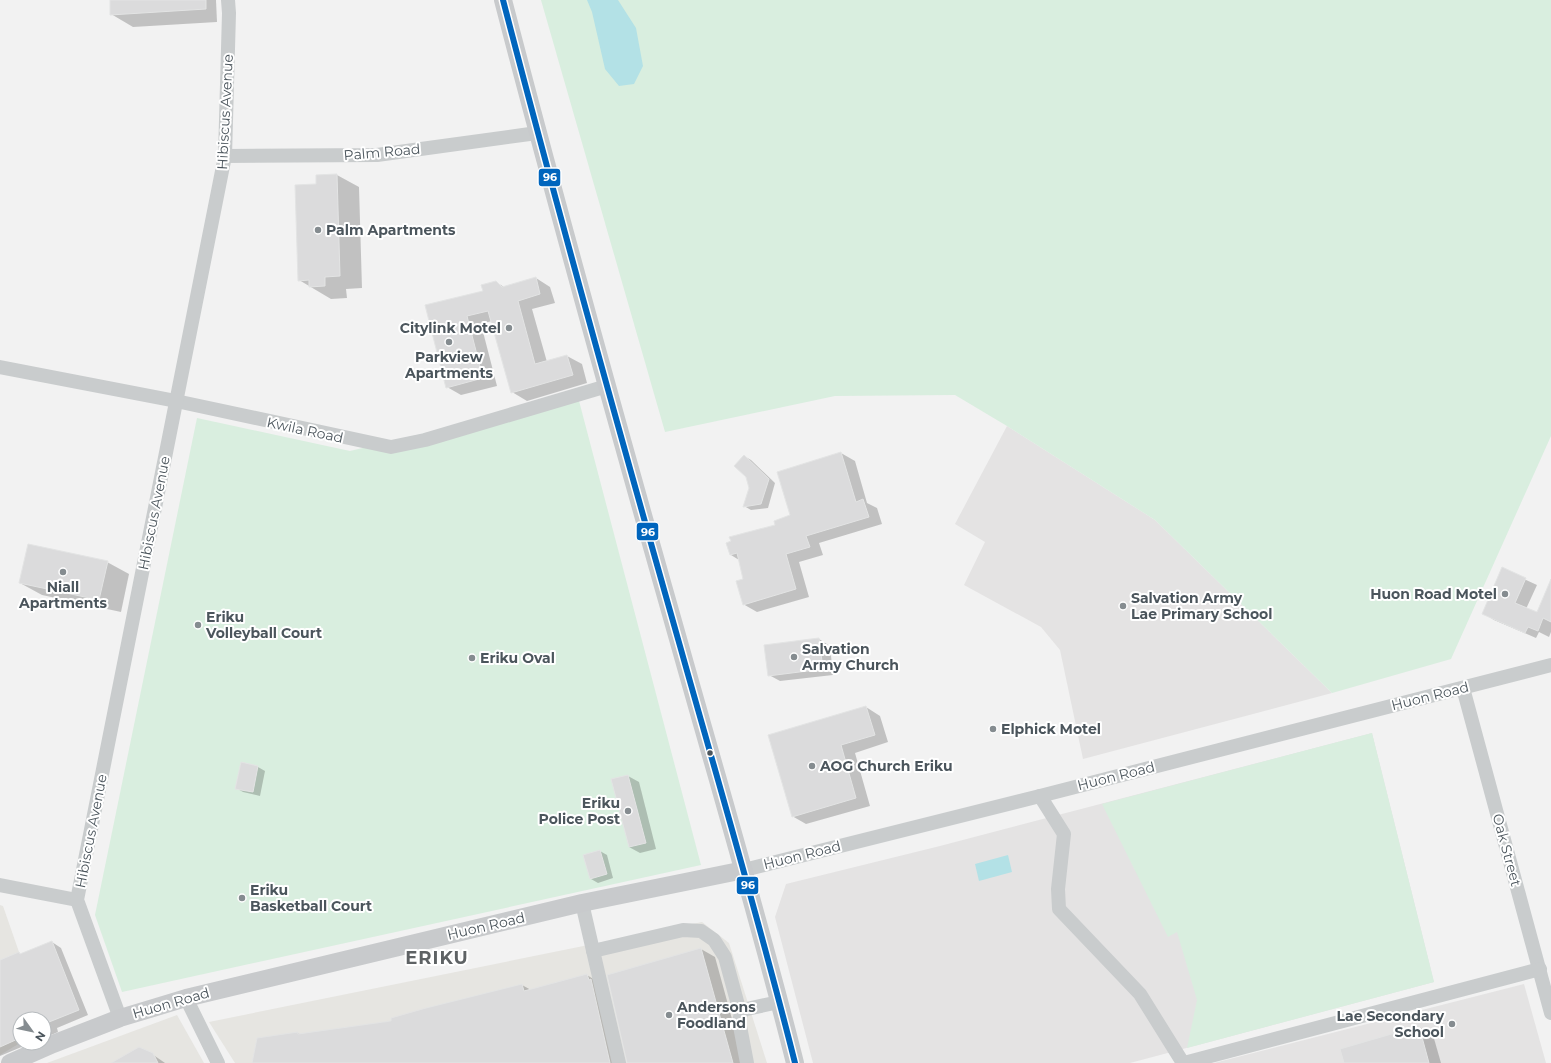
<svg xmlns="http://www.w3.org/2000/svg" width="1551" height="1063" viewBox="0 0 1551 1063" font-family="Montserrat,sans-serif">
	<rect width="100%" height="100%" fill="#f2f2f2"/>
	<g fill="#e6e5e1">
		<path d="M0,905L3,906L19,952L49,1026L44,1029V1019H20V1043L0,1055Z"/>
		<path d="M702,922L729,943L767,1063H235L209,1022Z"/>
		<path d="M177,1015L204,1063H47Z"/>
	</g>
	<g fill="#e4e3e3">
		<path d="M1007,426L1155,520L1332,693L1083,759L1060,650L1041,627L964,585L985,542L955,524Z"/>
		<path d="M1372,733L1434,982L1130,1063H813L775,917L786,884L940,846Z"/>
		<path d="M1524,984L1546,1063H1214Z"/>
	</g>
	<g fill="#d9eedf">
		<path d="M541,0H1551V436L1451,659L1332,693L1155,520L1007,426L955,395L835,396L665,432Z"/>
		<path d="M578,397L701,865L122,992L95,915L197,418L350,451Z"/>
		<path d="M1372,733L1434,982L1187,1048L1197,1000L1177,932L1168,937L1102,804Z"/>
	</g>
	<g fill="#b3e1e6">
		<path d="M587,0H618L636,28L643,66L634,84L619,86L605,69L592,12Z"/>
		<path d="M1008,855L1012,872L979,881L975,864Z"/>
	</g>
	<g fill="#0003">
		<path d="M111,0H216L217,22L133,27L111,14Z"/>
		<path d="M337,175L359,187L362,288L346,289L347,298L331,299L299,280L317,185V176Z"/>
		<path d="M536,278L550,287L555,303L532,309L547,362L567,356L582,364L587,383L527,401L512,392L492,321L481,324L497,386L461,395L447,387L427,306L484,291L496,282L504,287Z"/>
		<path d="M841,453L855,461L867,503L877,508L882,524L819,543L823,555L799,562L809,597L757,612L743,604L745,580L739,560L731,555L791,516Z"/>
		<path d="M744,456L751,460L775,483L768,508L751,510L744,506L750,488L747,477Z"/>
		<path d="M107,562L129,574L121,612L42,595L20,583Z"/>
		<path d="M1502,569L1537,585L1526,609L1537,614L1551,586V632L1549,637L1539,632L1536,638L1494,620L1483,613Z"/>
		<path d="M819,639L830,646L833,675L780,681L769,675Z"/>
		<path d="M866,707L880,716L888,742L855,753L870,806L806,824L792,816Z"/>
		<path d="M241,763L258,767L265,771L260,796L243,792L236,788Z"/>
		<path d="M628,776L639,782L656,849L640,853L629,847Z"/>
		<path d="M600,851L607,855L613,878L598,883L591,879Z"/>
		<path d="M52,942L61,948L88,1015L57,1028L58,1032L44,1038V1019H20V1043H31L0,1056V962Z"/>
		<path d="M701,949L715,957L744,1063H628Z"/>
		<path d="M587,975L601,984L622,1063H255L298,1033L301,1035L392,1021L522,985L531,990Z"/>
		<path d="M1419,1027L1433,1035L1441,1063H1345Z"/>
		<path d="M152,1054L165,1063H112Z"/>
	</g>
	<g fill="#dbdbdc" stroke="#e3e4e4">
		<path d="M110,0H206V9L110,15Z"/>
		<path d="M337,174L340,276L325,277V286L309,287V280L298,281L295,185L316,184V175Z"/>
		<path d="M536,277L540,294L518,301L535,364L567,355L573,375L511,393L488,311L467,316L483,378L446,388L425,305L483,291L481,285L496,281L502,287Z"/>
		<path d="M841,452L856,502L863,499L869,517L806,536L810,547L786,554L796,589L743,605L736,581L743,579L737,553L730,555L726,543L731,541L729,537L775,525L774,521L790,515L777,472Z"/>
		<path d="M744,455L769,479L761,504L743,507L749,488L746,477L734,466Z"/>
		<path d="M28,544L108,561L99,600L19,583Z"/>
		<path d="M1502,567L1526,578L1515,603L1537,612L1551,579V622L1543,618L1538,631L1528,627L1525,633L1482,614Z"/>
		<path d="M819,638L823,669L768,676L764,645Z"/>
		<path d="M866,706L875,735L841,745L856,798L792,817L768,735Z"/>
		<path d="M241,762L258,766L253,792L235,789Z"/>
		<path d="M628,775L646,843L629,847L611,779Z"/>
		<path d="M600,850L607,874L590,879L583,855Z"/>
		<path d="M52,941L79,1010L44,1024V1019H20V1038L0,1047V960L19,952L20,954Z"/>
		<path d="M701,948L733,1063H627L607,975Z"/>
		<path d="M587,974L589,980L591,979L610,1063H252L257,1038L298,1032V1034L391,1021V1018L426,1008L522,984L524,991Z"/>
		<path d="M1419,1026L1429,1063H1344L1340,1049Z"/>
		<path d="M139,1047L153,1053L158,1063H111Z"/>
	</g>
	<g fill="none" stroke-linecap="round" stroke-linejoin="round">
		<g stroke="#c9cccd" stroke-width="14">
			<path d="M225,156L377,155L537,133"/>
			<path d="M0,367L176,401L391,447L425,440L607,386"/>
			<path d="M1463,688L1551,1013"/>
			<path d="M1040,796L1064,834L1058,889L1059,909L1140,994L1183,1063"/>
			<path d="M744,870L1040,796L1551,665"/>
			<path d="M0,885L77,900"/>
			<path d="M582,903L619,1063"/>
			<path d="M593,951L683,930L701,931L714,940L725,957L738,1005L742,1010L779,1002"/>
			<path d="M186,998L218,1063"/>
			<path d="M742,1010L739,1021L747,1063"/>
			<path d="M120,1018L77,900L225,156L229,13L228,0"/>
			<path d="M1184,1063L1540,969"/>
		</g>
		<g stroke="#c8cacc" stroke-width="18">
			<path d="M503,0C559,216 619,431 680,646C719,785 760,923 795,1063"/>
			<path d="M10,1063L53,1044L120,1018L186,998L582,903L744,870"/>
		</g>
		<g stroke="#fff" stroke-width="9">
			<path id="bus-1" d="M503,0C559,216 619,431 680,646C719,785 760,923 795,1063"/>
		</g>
		<use href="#bus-1" stroke="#0065bd" stroke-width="6"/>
	</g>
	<g fill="#858c90" stroke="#fff" stroke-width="1.5">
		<circle cx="318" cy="230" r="4"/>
		<circle cx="509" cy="328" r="4"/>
		<circle cx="449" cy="342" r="4"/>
		<circle cx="63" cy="572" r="4"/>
		<circle cx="1505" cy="594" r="4"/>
		<circle cx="1123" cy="606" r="4"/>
		<circle cx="198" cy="625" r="4"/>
		<circle cx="794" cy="657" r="4"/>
		<circle cx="472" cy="658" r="4"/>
		<circle cx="993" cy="729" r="4"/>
		<circle cx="812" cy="766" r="4"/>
		<circle cx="628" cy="811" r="4"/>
		<circle cx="242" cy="898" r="4"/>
		<circle cx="669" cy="1015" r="4"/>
		<circle cx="1452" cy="1024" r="4"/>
	</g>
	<circle fill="#4b555c" stroke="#fff" stroke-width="1.5" cx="710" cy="753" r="3.5"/>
	<g text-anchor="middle" stroke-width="4" stroke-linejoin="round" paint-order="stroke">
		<g font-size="14" fill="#4b555c" stroke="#fff">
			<text transform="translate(225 112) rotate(-87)" y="5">Hibiscus Avenue</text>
			<text transform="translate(382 152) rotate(-5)" y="5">Palm Road</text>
			<text transform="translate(305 430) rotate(12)" y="5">Kwila Road</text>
			<text transform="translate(154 513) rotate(-79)" y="5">Hibiscus Avenue</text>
			<text transform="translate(1430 696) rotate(-14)" y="5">Huon Road</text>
			<text transform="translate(1116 776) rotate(-14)" y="5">Huon Road</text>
			<text transform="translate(91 831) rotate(-79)" y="5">Hibiscus Avenue</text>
			<text transform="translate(1507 850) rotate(75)" y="5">Oak Street</text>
			<text transform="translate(802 855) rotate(-14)" y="5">Huon Road</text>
			<text transform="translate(486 926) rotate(-13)" y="5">Huon Road</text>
			<text transform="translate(171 1003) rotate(-16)" y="5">Huon Road</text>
		</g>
		<g font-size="14" font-weight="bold" fill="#4b555c" stroke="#fff" text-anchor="start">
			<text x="326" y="235">Palm Apartments</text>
			<text x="501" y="333" text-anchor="end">Citylink Motel</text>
			<text x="449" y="362" text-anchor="middle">Parkview<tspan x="449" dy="16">Apartments</tspan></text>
			<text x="63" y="592" text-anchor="middle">Niall<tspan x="63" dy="16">Apartments</tspan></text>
			<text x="1497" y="599" text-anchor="end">Huon Road Motel</text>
			<text x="1131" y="603">Salvation Army<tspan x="1131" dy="16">Lae Primary School</tspan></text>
			<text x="206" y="622">Eriku<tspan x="206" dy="16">Volleyball Court</tspan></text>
			<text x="802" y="654">Salvation<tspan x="802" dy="16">Army Church</tspan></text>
			<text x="480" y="663">Eriku Oval</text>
			<text x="1001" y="734">Elphick Motel</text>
			<text x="820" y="771">AOG Church Eriku</text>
			<text x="620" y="808" text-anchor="end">Eriku<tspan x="620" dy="16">Police Post</tspan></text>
			<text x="250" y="895">Eriku<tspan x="250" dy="16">Basketball Court</tspan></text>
			<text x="677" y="1012">Andersons<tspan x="677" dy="16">Foodland</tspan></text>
			<text x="1444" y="1021" text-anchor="end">Lae Secondary<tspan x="1444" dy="16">School</tspan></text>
		</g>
		<g font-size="18" font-weight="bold" letter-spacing="1" fill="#5e6264" stroke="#fff">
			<text x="437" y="964">ERIKU</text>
		</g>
	</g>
	<g stroke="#fff" stroke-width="1.5">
		<rect x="538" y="168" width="23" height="19" rx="4" fill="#0065bd"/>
		<rect x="636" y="522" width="23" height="19" rx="4" fill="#0065bd"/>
		<rect x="736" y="876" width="23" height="19" rx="4" fill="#0065bd"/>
	</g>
	<g font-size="11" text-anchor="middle" font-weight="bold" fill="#fff">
		<text x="550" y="181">96</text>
		<text x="648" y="536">96</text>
		<text x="748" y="889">96</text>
	</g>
	<g transform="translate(32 1031) rotate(123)"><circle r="19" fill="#ffffff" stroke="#b7bbbe"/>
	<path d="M0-3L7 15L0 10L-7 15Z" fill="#858c90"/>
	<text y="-6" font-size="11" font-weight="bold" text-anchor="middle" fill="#4b555c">N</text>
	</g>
</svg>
